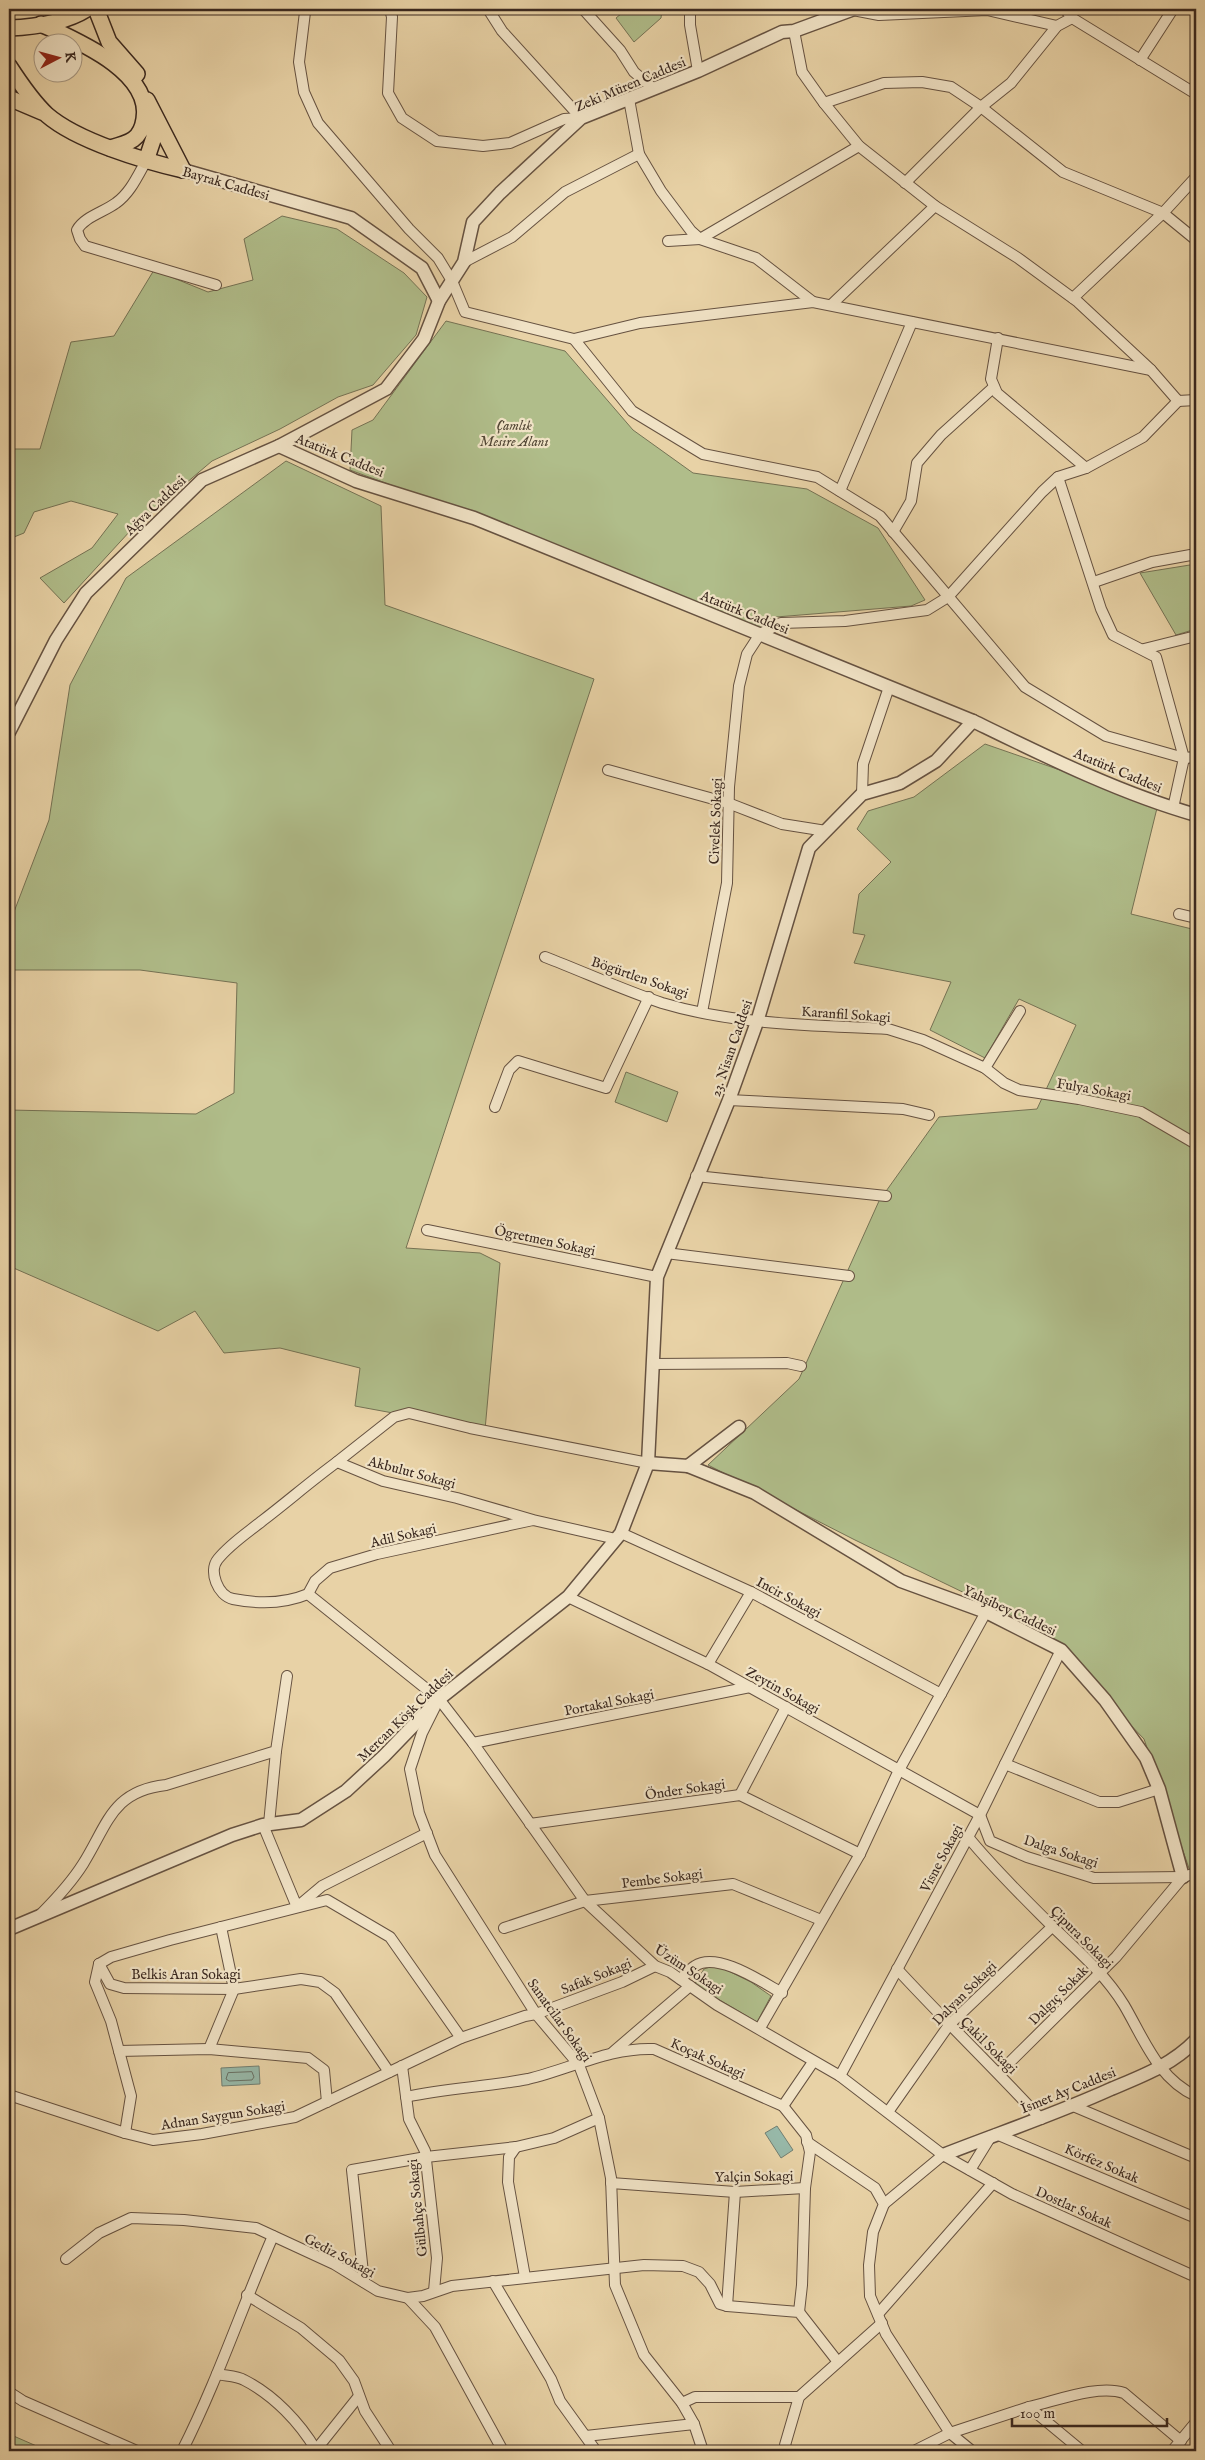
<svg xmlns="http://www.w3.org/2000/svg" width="1205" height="2460" viewBox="0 0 1205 2460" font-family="'IM FELL English',serif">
	<rect width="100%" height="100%" fill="#e8d2a6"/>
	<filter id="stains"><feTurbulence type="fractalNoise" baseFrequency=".004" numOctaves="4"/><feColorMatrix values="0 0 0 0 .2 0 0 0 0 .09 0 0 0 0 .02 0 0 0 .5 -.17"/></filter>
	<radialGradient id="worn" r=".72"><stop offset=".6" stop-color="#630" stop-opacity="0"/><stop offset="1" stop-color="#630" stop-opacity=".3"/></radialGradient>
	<g fill="#b0bd8a" stroke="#757254">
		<path d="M627,9H662L661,18L634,42L616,18Z"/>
		<path d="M282,216L337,229L404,273L427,297L416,335L373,385L338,397L280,429L212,461L131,530L64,603L40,578L92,548L118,514L71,501L34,512L24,533L9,539V449H40L71,342L114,336L154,270L208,292L253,280L244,239Z"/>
		<path d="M446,321L565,351L633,430L693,473L807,489L878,528L925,600L911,606L776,617L756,630L475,516L350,470L352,430L373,420Z"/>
		<path d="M286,461L381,506L385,605L594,679L406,1248L480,1253L500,1263L485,1430L355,1406L360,1368L280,1348L224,1353L195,1311L158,1331L9,1266V1110L196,1114L234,1093L237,983L140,970H9V925L49,820L70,685L126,578Z"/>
		<path d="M1196,564V629L1176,635L1140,573Z"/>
		<path d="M985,744L1158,804L1131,914L1196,930V1873L1191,1874L1144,1739L1039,1629L855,1540L708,1465L799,1379L879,1201L939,1117L1037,1109L1076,1025L1019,999L985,1058L930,1030L951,982L854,963L865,935L853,933L859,894L891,862L857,829L868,811L914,797Z"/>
		<path d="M626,1072L678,1092L667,1122L615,1102Z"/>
		<path d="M716,1965L751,1982L771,1996L757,2022L694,1985L704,1969Z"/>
		<path d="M9,2434L48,2451H9Z"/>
	</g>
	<g fill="#97b8a8" stroke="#727e71">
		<path d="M259,2066L260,2084L222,2086L221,2068Z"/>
		<path d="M777,2126L793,2150L781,2158L765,2133Z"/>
	</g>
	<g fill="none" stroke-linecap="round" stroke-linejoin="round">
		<path stroke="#687064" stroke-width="1" d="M252,2072L254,2077L252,2080L229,2081L226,2079L228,2073Z"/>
		<g stroke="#665241" stroke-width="12">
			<g id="minor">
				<path d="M304,9L305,12L299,62L304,92L318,123L409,229L438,258L452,281L465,312L574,339L640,323L813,302L1151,370"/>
				<path d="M390,9L392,17L388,93L402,118L437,141L483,146L510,143L564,119L581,118"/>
				<path d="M488,9L502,31L581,118"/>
				<path d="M583,9L620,50L634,72L654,89"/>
				<path d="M690,9V25L698,71"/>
				<path d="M848,9L879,15L987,10L1057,26"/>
				<path d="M1072,18L1196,94"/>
				<path d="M794,31L802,72L824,103L859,146L935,206L1018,258L1078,302L1151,370L1178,401L1196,400"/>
				<path d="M1140,60L1173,9"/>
				<path d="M629,99L639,154L661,191L691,231L700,239L756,258L813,302"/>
				<path d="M824,103L884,83L922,82L951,87L981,107L1063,172L1163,213L1196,240"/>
				<path d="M146,161C137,177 130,193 116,203C104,212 84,217 77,230L80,239L85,246L216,285"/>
				<path d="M905,183L981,107L1011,83L1057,26L1072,18L1065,9"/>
				<path d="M668,241L700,239L859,146"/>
				<path d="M464,262L512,237L565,192L639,154"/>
				<path d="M1073,298L1163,213L1196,177"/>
				<path d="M831,305L935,206"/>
				<path d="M998,338L991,379L997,393L1086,468"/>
				<path d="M574,339L632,411L703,454L817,477L880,516L1025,687L1106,736L1184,758L1196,757"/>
				<path d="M1058,477L1101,609L1113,635L1156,657L1184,758L1173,808"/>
				<path d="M840,491L912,322"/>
				<path d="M893,532L911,501L917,463L941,435L994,387"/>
				<path d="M1094,582L1152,562L1196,554"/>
				<path d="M1144,649L1196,636"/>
				<path d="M608,770L728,803L782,824L826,831"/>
				<path d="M862,794L863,764L889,687"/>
				<path d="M1179,914L1196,918"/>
				<path d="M545,957C584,972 623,990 662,1003C735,1025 813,1025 888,1029L923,1040L985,1068L1004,1083L1019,1090L1079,1099L1141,1112L1196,1144"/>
				<path d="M702,1012L727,883L729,787L739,686L747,654L760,634L781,623L845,621L927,610L948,597L1042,492L1058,477L1086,468L1143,437L1178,401"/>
				<path d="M985,1068L1020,1011"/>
				<path d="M729,1100L903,1109L929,1115"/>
				<path d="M495,1107L509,1070L518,1061L606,1088L649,997"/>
				<path d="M696,1176L886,1196"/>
				<path d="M427,1230L657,1277"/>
				<path d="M666,1253L849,1276"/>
				<path d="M653,1364L787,1363L801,1366"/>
				<path d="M337,1462L394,1417L409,1413L470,1428L648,1463"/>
				<path d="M533,1520L377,1554L330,1568L315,1581L308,1594C284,1604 258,1604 233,1599C218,1596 208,1571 218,1559C230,1544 247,1533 262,1521C287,1502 311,1481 337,1462L383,1481L457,1498L533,1520L616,1539"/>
				<path d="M621,1533L751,1592L941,1694"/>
				<path d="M308,1594L439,1699L473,1743L585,1901L655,1966L670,1972L717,2005L840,2076L943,2155L1012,2194L1196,2277"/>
				<path d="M568,1597L708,1664L980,1815L990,1841L1027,1857L1094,1878L1183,1877"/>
				<path d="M708,1664L751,1592"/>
				<path d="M435,1707L422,1733L410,1769L419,1813L435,1855L536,2014L579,2065L599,2118L611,2178L615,2285L644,2355L682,2403L694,2424L703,2451"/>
				<path d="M473,1743L750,1687"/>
				<path d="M1005,1764L1099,1802H1118L1159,1789"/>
				<path d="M740,1795L786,1707"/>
				<path d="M269,1824L276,1751"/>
				<path d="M530,1824L740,1795L860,1854"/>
				<path d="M263,1825L297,1907L322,1886L427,1833"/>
				<path d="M968,1837C994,1869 1023,1897 1052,1926C1078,1951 1105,1974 1124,2005C1144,2039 1158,2079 1196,2096"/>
				<path d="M41,1914C56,1899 71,1883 83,1864C108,1824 112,1791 166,1785L276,1751L287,1676"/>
				<path d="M504,1928L585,1901L733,1884L821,1920"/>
				<path d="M99,1964L111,1957L170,1940L327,1900L390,1937L461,2038"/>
				<path d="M99,1964L110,1984L124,1988L234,1989L301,1979L320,1982L335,1993L389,2072"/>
				<path d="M99,1964L95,1982L111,2021L131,2096L125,2133"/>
				<path d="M897,1969C944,2020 994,2068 1041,2119"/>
				<path d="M680,1979C685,1975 690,1969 695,1966C717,1951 762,1982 782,1993"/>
				<path d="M760,2028L860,1854L899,1770L986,1612"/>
				<path d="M209,2049L234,1989L221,1927"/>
				<path d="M119,2051L209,2049L308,2058L324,2070L327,2102"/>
				<path d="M613,2052L690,1986"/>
				<path d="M402,2066L409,2119L425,2151L437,2258L434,2291"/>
				<path d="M999,2073L1116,1957L1183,1877L1196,1873"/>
				<path d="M840,2076L980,1815L1061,1650"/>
				<path d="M9,2095L125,2133L153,2140L202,2134L295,2117L461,2038L525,2016L536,2014L622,1982L655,1966"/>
				<path d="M406,2097C446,2088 487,2087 528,2079C570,2069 611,2047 654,2049L783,2106L806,2135L810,2152L805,2188L802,2285L799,2312"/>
				<path d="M783,2106L813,2062"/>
				<path d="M1073,2106L1196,2158"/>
				<path d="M888,2112L949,2025L1053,1926"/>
				<path d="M996,2134L1196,2218"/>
				<path d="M807,2142L875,2188L884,2204L873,2232L869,2265L870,2296L886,2334L950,2433L972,2451"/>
				<path d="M516,2147L509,2157L508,2182L525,2277"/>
				<path d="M970,2170L991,2136"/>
				<path d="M611,2183L735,2192L805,2188"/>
				<path d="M884,2204L943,2155"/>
				<path d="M66,2259L99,2233L131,2218L184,2220L256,2228L334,2264L378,2291L408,2298L423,2296L452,2286L644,2265L683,2266L699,2272L710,2284L720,2304L727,2306L799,2312L838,2362"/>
				<path d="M493,2281L551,2379L560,2401L596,2451"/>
				<path d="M364,2282L352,2170L426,2157L516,2147L554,2138L599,2118"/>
				<path d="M247,2295L301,2328L339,2360L354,2381L365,2411L391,2451"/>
				<path d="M408,2298L435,2327L503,2451"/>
				<path d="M727,2306L735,2192"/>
				<path d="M878,2314L993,2183"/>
				<path d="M217,2374C226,2376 237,2376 244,2380C274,2395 300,2423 316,2450"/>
				<path d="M9,2392L23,2401L137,2451"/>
				<path d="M682,2403L695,2397H799"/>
				<path d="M1029,2407C1056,2401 1098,2384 1124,2393L1181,2441"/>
				<path d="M586,2436L694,2424"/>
				<path d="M182,2451C217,2382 242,2307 273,2236"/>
				<path d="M315,2451L359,2396"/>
				<path d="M788,2451L785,2445L799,2397L882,2323"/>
				<path d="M914,2451L950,2433L1029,2407L1082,2451"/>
				<path d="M1172,2451L1196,2422"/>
			</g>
		</g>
		<g stroke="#665241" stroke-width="15">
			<g id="tertiary">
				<path d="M183,170L351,218L422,268L439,301"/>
				<path d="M279,446L356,481L474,518L973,721C1045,756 1119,793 1196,815"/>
				<path d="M9,732L56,640L86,593L202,480L279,446L386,389L424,339L439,301L464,262L473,222L500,193L581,118L698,71L782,32L794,31L854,9"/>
				<path d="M648,1463L657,1277L729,1100L757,1022L809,848L862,794L900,783L936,761L973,721"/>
				<path d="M688,1466L755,1493L901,1581L986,1612L1061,1650L1105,1700L1146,1758L1159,1789L1183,1877"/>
				<path d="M9,1929L232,1835L263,1825L301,1820L346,1791L384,1756L439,1699L568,1597L621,1533L648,1463L688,1466L739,1427"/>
				<path d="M943,2155C999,2133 1056,2114 1111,2089C1142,2076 1172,2065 1196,2040"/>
			</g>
		</g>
		<g stroke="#3a281f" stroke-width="18">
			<g id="primary">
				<path d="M100,9L98,14L109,42L137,74"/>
				<path d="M41,24C75,40 152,71 144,119C141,140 129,143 110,148"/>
				<path d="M9,28C35,27 65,23 87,9"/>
				<path d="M9,66C20,83 32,101 47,115C77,141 144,161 183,170"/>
				<path d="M9,98L42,112"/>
				<path d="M147,100L183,170"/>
				<path d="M146,161L154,137L153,117"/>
			</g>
		</g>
		<use href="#minor" stroke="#f0e2c5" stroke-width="10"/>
		<use href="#tertiary" stroke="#f0e2c5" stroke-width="12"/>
		<use href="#primary" stroke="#e8d2a6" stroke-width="15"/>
	</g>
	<g text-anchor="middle" stroke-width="4.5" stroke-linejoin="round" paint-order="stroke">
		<g font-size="14" fill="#3a281f" stroke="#f0e2c5">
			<text transform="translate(630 84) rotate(-23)" y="5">Zeki Müren Caddesi</text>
			<text transform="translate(226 183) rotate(16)" y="5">Bayrak Caddesi</text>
			<text transform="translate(340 455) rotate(22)" y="5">Atatürk Caddesi</text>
			<text transform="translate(155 505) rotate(-44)" y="5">Ağva Caddesi</text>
			<text transform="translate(745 612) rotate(22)" y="5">Atatürk Caddesi</text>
			<text transform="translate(1118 770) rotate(23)" y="5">Atatürk Caddesi</text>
			<text transform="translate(715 821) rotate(-88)" y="5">Civelek Sokagi</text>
			<text transform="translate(640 977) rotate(19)" y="5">Bögürtlen Sokagi</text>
			<text transform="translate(846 1014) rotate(4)" y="5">Karanfil Sokagi</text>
			<text transform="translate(731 1048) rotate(-71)" y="5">23. Nisan Caddesi</text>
			<text transform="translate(1094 1089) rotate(10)" y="5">Fulya Sokagi</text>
			<text transform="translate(545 1240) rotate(12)" y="5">Ögretmen Sokagi</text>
			<text transform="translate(412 1472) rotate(15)" y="5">Akbulut Sokagi</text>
			<text transform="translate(403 1535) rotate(-13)" y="5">Adil Sokagi</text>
			<text transform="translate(789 1597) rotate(28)" y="5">Incir Sokagi</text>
			<text transform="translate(1010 1610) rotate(25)" y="5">Yahşibey Caddesi</text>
			<text transform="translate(783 1690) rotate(29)" y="5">Zeytin Sokagi</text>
			<text transform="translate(609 1702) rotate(-11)" y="5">Portakal Sokagi</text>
			<text transform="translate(405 1715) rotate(-44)" y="5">Mercan Köşk Caddesi</text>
			<text transform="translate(685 1789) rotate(-8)" y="5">Önder Sokagi</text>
			<text transform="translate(1061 1851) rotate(18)" y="5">Dalga Sokagi</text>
			<text transform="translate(941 1858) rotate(-62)" y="5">Visne Sokagi</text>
			<text transform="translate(662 1878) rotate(-7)" y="5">Pembe Sokagi</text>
			<text transform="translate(1082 1937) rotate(45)" y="5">Çipura Sokagi</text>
			<text transform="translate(689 1969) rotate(33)" y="5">Üzüm Sokagi</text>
			<text x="186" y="1979">Belkis Aran Sokagi</text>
			<text transform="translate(596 1976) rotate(-22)" y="5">Safak Sokagi</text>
			<text transform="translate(964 1993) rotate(-45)" y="5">Dalyan Sokagi</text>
			<text transform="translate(1058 1995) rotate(-45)" y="5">Dalgıç Sokak</text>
			<text transform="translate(560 2020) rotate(54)" y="5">Sanatcilar Sokagi</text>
			<text transform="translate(989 2045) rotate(45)" y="5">Çakil Sokagi</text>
			<text transform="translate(708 2058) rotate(24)" y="5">Koçak Sokagi</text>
			<text transform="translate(1068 2090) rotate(-22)" y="5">İsmet Ay Caddesi</text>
			<text transform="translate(223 2115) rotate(-9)" y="5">Adnan Saygun Sokagi</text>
			<text transform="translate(1102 2163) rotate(23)" y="5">Körfez Sokak</text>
			<text transform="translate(754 2176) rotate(-1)" y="5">Yalçin Sokagi</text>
			<text transform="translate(1074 2207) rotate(24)" y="5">Dostlar Sokak</text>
			<text transform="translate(417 2208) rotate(-96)" y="5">Gülbahçe Sokagi</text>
			<text transform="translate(340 2255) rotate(28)" y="5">Gediz Sokagi</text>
		</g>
		<g font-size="14" font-style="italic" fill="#524634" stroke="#f0e2c5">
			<text x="514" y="430">Çamlık<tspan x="514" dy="16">Mesire Alanı</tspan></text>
		</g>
	</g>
	<rect width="1205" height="2460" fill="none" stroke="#e8d2a6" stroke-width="30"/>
	<rect x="10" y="10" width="1185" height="2440" fill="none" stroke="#3a281f" stroke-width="2.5"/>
	<rect x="15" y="15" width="1175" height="2430" fill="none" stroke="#3a281f"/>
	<g transform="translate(58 58) rotate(84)"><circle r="24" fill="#f0e2c5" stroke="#a79883"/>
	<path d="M0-4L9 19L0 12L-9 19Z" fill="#8f2418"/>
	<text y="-8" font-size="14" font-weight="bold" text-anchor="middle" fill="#3a281f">K</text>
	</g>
	<path d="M1012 2418v8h155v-8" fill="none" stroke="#3a281f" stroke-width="2.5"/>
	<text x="1020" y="2418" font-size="15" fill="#3a281f" stroke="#f0e2c5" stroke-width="4" paint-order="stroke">100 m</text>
	<rect width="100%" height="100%" filter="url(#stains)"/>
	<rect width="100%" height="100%" fill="url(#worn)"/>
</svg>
